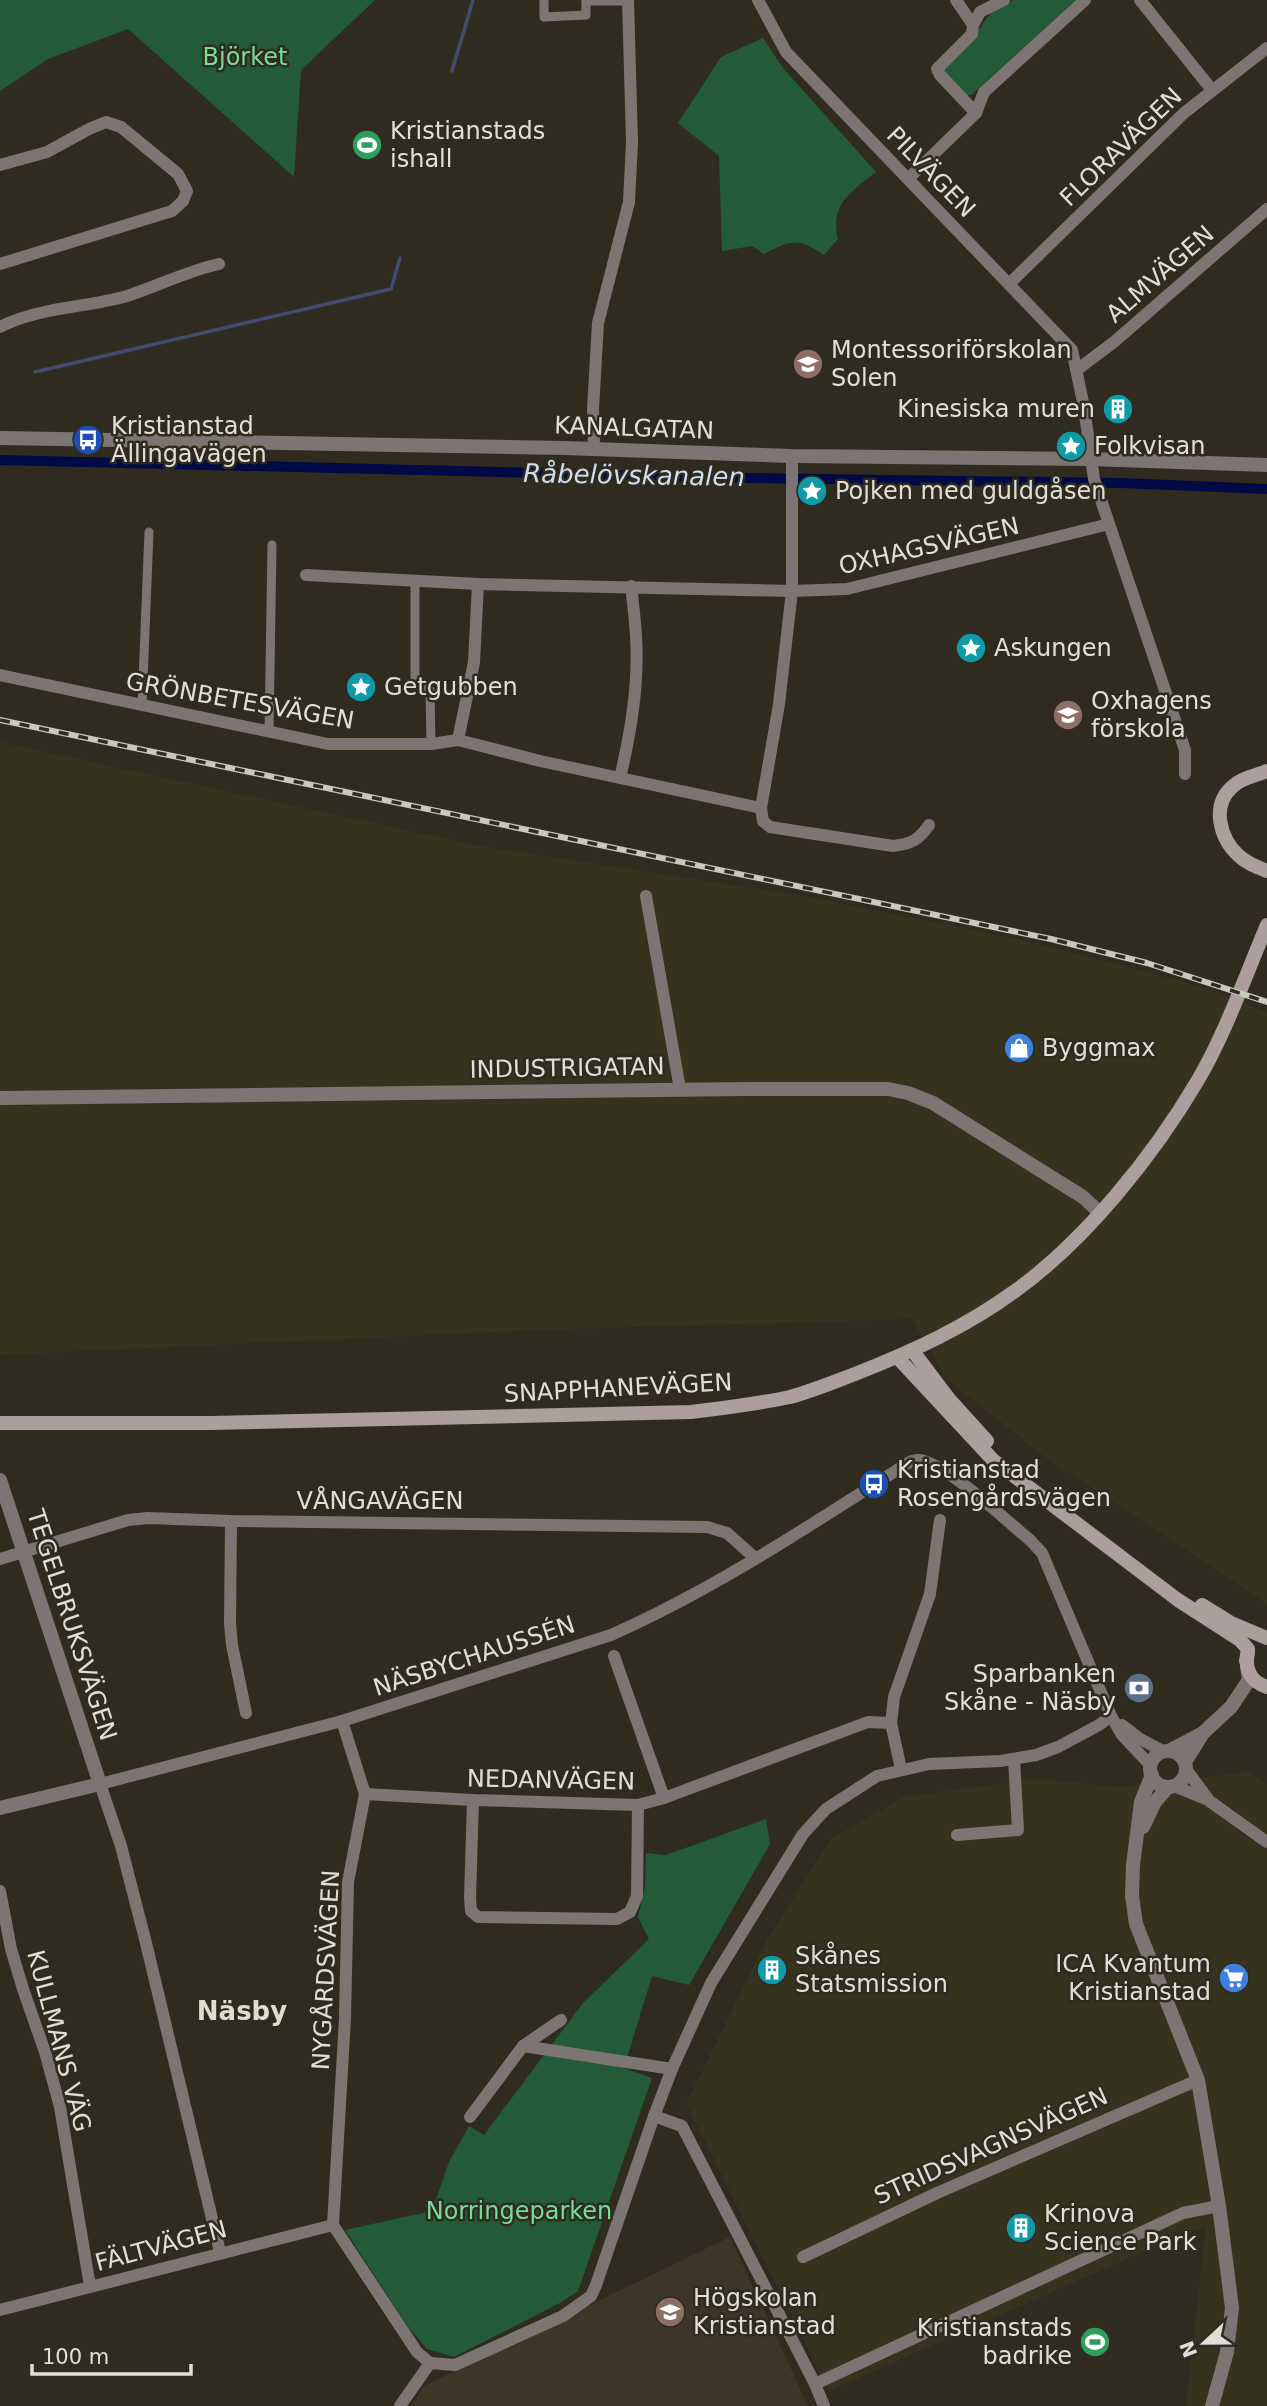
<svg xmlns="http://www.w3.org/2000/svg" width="1267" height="2406" viewBox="0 0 1267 2406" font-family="'DejaVu Sans',sans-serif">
	<rect width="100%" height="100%" fill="#2f2c1f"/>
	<g fill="#35321e">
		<path d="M0,742L480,846L792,894L1017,939L1208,988L1267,1012V1604L1045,1457L946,1378L912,1319L538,1330L0,1355Z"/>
		<path d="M1249,1772L1267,1784V2406H1186L1206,2227L1165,2242L829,2391L686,2103L768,1938L831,1839L904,1797L1034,1779L1120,1787Z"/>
	</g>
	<path fill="#3d3626" d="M730,2237L808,2406H411L424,2386Z"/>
	<g fill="#235b36">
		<path d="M0,0H375L301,70L294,177L128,29L48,59L0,91Z"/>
		<path d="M1014,0H1076L971,95H966L945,73L943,67L974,36L992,11Z"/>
		<path d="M763,38L783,68L876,172C852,191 829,204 838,239L824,255C798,237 791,240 764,254L752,246L722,251L719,156L678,123L721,57Z"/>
		<path d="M766,1819L770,1844L689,1985L652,1976L624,2068L652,2078L578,2291L560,2303L454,2357L427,2349L406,2324L345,2230L432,2211L449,2162L469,2126L484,2135L583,2003L649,1939L638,1917L645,1887L646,1853L666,1855Z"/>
	</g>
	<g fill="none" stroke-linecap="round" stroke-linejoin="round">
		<g stroke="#434a71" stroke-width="3.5">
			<path d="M452,71L473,0"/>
			<path d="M35,372L391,289L400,258"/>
		</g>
		<path stroke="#000a46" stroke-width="10" d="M0,460L747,478L1120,483L1267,489"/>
		<g stroke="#7d7574" stroke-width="9">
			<path d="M544,0V17L586,15V0"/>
			<path d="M586,1H628"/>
			<path d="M415,581V685L430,690L431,744"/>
			<path d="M142,705L149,532"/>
			<path d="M269,732L272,545"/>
		</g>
		<g stroke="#7d7574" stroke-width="12">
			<path d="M758,0L786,52L1072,350L1084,407L1094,479L1185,750V774"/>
			<path d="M956,0L973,25"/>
			<path d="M1140,0L1212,90"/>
			<path d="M976,113L940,75L937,69L972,34L973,25L980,12L1004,0"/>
			<path d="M0,165L47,152L89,129L106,122L121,127L178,174L187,191L183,201L172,211L0,264"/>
			<path d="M908,179L976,113L984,92L1085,0"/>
			<path d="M1010,283L1184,113L1267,48"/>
			<path d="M0,327C39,307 85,308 127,296C158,286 187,271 219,264"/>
			<path d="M1078,369L1114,342L1267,209"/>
			<path d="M594,449L593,409L598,323L629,202L632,142L628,0"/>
			<path d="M792,456V591L779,704L761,808L763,821L770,827L893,846C911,844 919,840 929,825"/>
			<path d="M306,575L478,584L792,591L847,589L1109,524"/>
			<path d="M0,675L328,744H431L458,740L540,761L761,808"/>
			<path d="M458,740L474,662L478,584"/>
			<path d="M620,778C631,731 639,684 636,636C635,619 633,603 631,586"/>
			<path d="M646,896L680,1089"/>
			<path d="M231,1521L230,1623L232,1645L246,1713"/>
			<path d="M0,1559L128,1520L148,1518L231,1521L707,1527L727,1533L755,1558"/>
			<path d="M614,1656L664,1798"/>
			<path d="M1122,1725L1140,1739L1163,1751"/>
			<path d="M901,1769L891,1723L894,1697L930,1594L940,1520"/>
			<path d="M1186,1769L1208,1799"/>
			<path d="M1174,1786L1208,1800L1267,1842"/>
			<path d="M365,1794L473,1800L638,1805L664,1798L868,1722L891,1723"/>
			<path d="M473,1800L470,1898L471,1911L478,1917L617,1919L630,1912L637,1896L638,1805"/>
			<path d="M957,1835L1018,1830L1014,1759"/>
			<path d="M0,1891L11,1949L23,1989L45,2052L60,2107L90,2286"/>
			<path d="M523,2046L672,2069"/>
			<path d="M654,2116L682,2126L815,2384L824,2406"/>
			<path d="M470,2117L523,2046L561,2020"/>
			<path d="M333,2225L417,2352L430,2363L455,2365L563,2316L591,2296L596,2285L654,2116L672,2069L711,1983L803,1834L826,1809L877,1776L929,1764L1000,1761L1036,1755L1058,1747L1099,1725L1111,1716"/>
			<path d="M333,2225L345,2018L348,1882L365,1794L342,1721"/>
			<path d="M220,2252L146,1943L121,1846L100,1784L342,1721L611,1635C715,1589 812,1524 908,1463C913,1460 918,1459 924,1461C949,1467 1008,1522 1030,1540L1042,1553L1111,1716L1122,1735L1151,1766"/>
			<path d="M803,2257L937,2193L1198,2080"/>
			<path d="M0,2310L333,2225"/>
			<path d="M815,2384L1183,2213L1219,2206"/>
			<path d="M400,2406L430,2363"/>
		</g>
		<g stroke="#7d7574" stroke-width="14">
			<path d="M0,438L564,448L792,456L1090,459L1267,465"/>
			<path d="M0,1098L745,1089H888L908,1093L933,1103L1083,1197L1099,1212"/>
			<path d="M0,1480L100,1784L0,1808"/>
			<path d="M1169,1751L1203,1733"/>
			<circle cx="1168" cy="1769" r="18"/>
			<path d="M1185,1762L1203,1733L1231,1707L1249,1680L1247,1667"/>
			<path d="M1152,1775L1141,1802L1133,1865L1132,1896L1136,1924L1198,2080L1219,2206L1232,2308L1227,2352L1212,2406"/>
			<path d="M1143,1827L1155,1802L1168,1787"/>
		</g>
		<g stroke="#ab9e9d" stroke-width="14">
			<path d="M1267,771C1255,776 1241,778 1232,787C1211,806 1220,838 1238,855C1246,863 1257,867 1267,871"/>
			<path d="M912,1350L949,1399L987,1441"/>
			<path d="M897,1357L993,1460L1178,1600L1240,1640L1248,1649L1246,1661"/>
			<path d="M0,1423H211L691,1412C724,1408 757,1404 790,1397C812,1391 834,1382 855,1374C911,1352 966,1327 1015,1291C1085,1241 1154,1155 1198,1080C1226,1032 1245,977 1267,925"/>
			<path d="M1202,1605L1231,1623L1267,1638"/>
			<path d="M1248,1653C1244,1669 1251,1682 1267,1687"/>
		</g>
		<g stroke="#c9c8be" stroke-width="6">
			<path id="rail" d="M0,720L1051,939L1147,963L1267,1002"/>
		</g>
		<use href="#rail" stroke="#2f2c1f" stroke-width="3.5" stroke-dasharray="10" stroke-linecap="butt"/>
	</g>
	<defs>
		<g id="stadium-disc" transform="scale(1.575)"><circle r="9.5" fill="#2e9e5b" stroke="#2f2c1f"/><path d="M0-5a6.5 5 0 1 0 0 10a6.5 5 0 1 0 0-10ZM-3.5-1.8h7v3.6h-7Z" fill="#fff"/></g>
		<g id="school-disc" transform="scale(1.575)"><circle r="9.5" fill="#8d6e63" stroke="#2f2c1f"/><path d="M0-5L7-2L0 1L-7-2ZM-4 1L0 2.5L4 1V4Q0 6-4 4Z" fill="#fff"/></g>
		<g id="building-disc" transform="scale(1.575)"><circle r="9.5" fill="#0f9aa8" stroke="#2f2c1f"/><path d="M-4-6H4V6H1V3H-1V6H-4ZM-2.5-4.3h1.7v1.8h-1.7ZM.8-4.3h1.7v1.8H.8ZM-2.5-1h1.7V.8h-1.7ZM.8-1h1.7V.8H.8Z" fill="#fff"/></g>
		<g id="bus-disc" transform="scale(1.575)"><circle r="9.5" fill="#1a4fb4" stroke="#2f2c1f"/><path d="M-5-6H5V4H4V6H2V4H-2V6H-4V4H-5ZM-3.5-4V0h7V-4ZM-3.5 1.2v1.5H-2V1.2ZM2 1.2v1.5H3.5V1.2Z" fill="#fff"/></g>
		<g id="sight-disc" transform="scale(1.575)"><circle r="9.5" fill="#0f9aa8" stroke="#2f2c1f"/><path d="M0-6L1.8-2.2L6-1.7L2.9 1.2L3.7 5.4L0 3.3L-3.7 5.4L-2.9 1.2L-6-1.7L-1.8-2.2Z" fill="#fff"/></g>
		<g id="shop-disc" transform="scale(1.575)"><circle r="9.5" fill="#3f7fe0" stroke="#2f2c1f"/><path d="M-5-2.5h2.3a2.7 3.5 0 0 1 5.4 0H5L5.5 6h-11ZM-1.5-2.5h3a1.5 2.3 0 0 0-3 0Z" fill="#fff"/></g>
		<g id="bank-disc" transform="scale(1.575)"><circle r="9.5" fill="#5c6f8a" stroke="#2f2c1f"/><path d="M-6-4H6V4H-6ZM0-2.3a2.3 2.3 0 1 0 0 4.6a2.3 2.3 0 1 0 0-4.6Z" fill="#fff"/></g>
		<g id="supermarket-disc" transform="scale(1.575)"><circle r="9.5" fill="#3f7fe0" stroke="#2f2c1f"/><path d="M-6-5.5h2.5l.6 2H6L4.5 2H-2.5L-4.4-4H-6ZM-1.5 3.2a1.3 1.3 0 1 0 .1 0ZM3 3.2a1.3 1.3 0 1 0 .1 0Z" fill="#fff"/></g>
		<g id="university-disc" transform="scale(1.575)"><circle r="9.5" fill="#8d6e63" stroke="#2f2c1f"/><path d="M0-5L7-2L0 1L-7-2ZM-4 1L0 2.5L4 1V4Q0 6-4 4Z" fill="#fff"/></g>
	</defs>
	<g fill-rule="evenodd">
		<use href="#stadium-disc" x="367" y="145"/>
		<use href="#school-disc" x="808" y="364"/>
		<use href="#building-disc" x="1118" y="409"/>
		<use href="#bus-disc" x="88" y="440"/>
		<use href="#sight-disc" x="1071" y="446"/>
		<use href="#sight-disc" x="812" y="491"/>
		<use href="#sight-disc" x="971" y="648"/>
		<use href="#sight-disc" x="361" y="687"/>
		<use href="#school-disc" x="1068" y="715"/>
		<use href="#shop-disc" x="1019" y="1048"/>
		<use href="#bus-disc" x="874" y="1484"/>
		<use href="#bank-disc" x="1139" y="1688"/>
		<use href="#building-disc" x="772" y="1970"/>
		<use href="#supermarket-disc" x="1234" y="1978"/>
		<use href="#building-disc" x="1021" y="2228"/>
		<use href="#university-disc" x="670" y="2312"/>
		<use href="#stadium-disc" x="1095" y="2342"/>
	</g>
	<g text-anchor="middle" stroke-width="5" stroke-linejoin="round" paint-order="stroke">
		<g font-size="24" fill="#75de96" stroke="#2f2c1f">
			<text x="245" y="65">Björket</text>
			<text x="519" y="2219">Norringeparken</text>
		</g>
		<g font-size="24" fill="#e0dfd6" stroke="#2f2c1f" text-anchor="start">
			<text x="390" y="139">Kristianstads<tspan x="390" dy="28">ishall</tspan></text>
			<text x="831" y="358">Montessoriförskolan<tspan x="831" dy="28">Solen</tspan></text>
			<text x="1095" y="417" text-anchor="end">Kinesiska muren</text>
			<text x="111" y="434">Kristianstad<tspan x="111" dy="28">Ällingavägen</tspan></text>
			<text x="1094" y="454">Folkvisan</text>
			<text x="835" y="499">Pojken med guldgåsen</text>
			<text x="994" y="656">Askungen</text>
			<text x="384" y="695">Getgubben</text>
			<text x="1091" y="709">Oxhagens<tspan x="1091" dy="28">förskola</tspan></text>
			<text x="1042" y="1056">Byggmax</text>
			<text x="897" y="1478">Kristianstad<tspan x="897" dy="28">Rosengårdsvägen</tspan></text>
			<text x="1116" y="1682" text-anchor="end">Sparbanken<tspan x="1116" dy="28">Skåne - Näsby</tspan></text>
			<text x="795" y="1964">Skånes<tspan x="795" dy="28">Statsmission</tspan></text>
			<text x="1211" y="1972" text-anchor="end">ICA Kvantum<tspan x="1211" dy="28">Kristianstad</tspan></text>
			<text x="1044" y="2222">Krinova<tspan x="1044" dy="28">Science Park</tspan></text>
			<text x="693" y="2306">Högskolan<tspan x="693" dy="28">Kristianstad</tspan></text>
			<text x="1072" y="2336" text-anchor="end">Kristianstads<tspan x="1072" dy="28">badrike</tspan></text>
		</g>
		<g font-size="24" fill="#e0dfd6" stroke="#2f2c1f">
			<text transform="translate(1121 147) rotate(-44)" y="8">FLORAVÄGEN</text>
			<text transform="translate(931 172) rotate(46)" y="8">PILVÄGEN</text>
			<text transform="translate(1160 274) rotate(-41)" y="8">ALMVÄGEN</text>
			<text transform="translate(634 428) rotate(2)" y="8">KANALGATAN</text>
			<text transform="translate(929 546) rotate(-13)" y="8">OXHAGSVÄGEN</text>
			<text transform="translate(240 701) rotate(10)" y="8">GRÖNBETESVÄGEN</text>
			<text transform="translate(567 1068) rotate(-1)" y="8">INDUSTRIGATAN</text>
			<text transform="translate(618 1388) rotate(-3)" y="8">SNAPPHANEVÄGEN</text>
			<text x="380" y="1509">VÅNGAVÄGEN</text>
			<text transform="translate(72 1625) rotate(72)" y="8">TEGELBRUKSVÄGEN</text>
			<text transform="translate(474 1656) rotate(-18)" y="8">NÄSBYCHAUSSÉN</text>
			<text transform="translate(551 1780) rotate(1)" y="8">NEDANVÄGEN</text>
			<text transform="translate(326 1970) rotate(-87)" y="8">NYGÅRDSVÄGEN</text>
			<text transform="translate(59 2041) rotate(75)" y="8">KULLMANS VÄG</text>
			<text transform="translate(991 2146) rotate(-24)" y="8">STRIDSVAGNSVÄGEN</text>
			<text transform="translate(161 2246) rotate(-15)" y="8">FÄLTVÄGEN</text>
		</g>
		<g font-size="26" font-style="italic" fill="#d1dcef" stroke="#2f2c1f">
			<text transform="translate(634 475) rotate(1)" y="9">Råbelövskanalen</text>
		</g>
		<g font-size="26" font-weight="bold" fill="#e0ddcc" stroke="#2f2c1f">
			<text x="242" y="2020">Näsby</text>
		</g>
	</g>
	<g transform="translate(1204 2343) rotate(248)" stroke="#2f2c1f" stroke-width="5" paint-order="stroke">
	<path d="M0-5L12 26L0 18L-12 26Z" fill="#e0dfd6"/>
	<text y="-10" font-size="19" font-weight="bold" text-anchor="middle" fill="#e0dfd6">N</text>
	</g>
	<path d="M32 2364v10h159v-10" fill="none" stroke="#e0dfd6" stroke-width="3.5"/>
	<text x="42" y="2364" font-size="21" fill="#e0dfd6" stroke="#2f2c1f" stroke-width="5" paint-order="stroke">100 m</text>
</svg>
